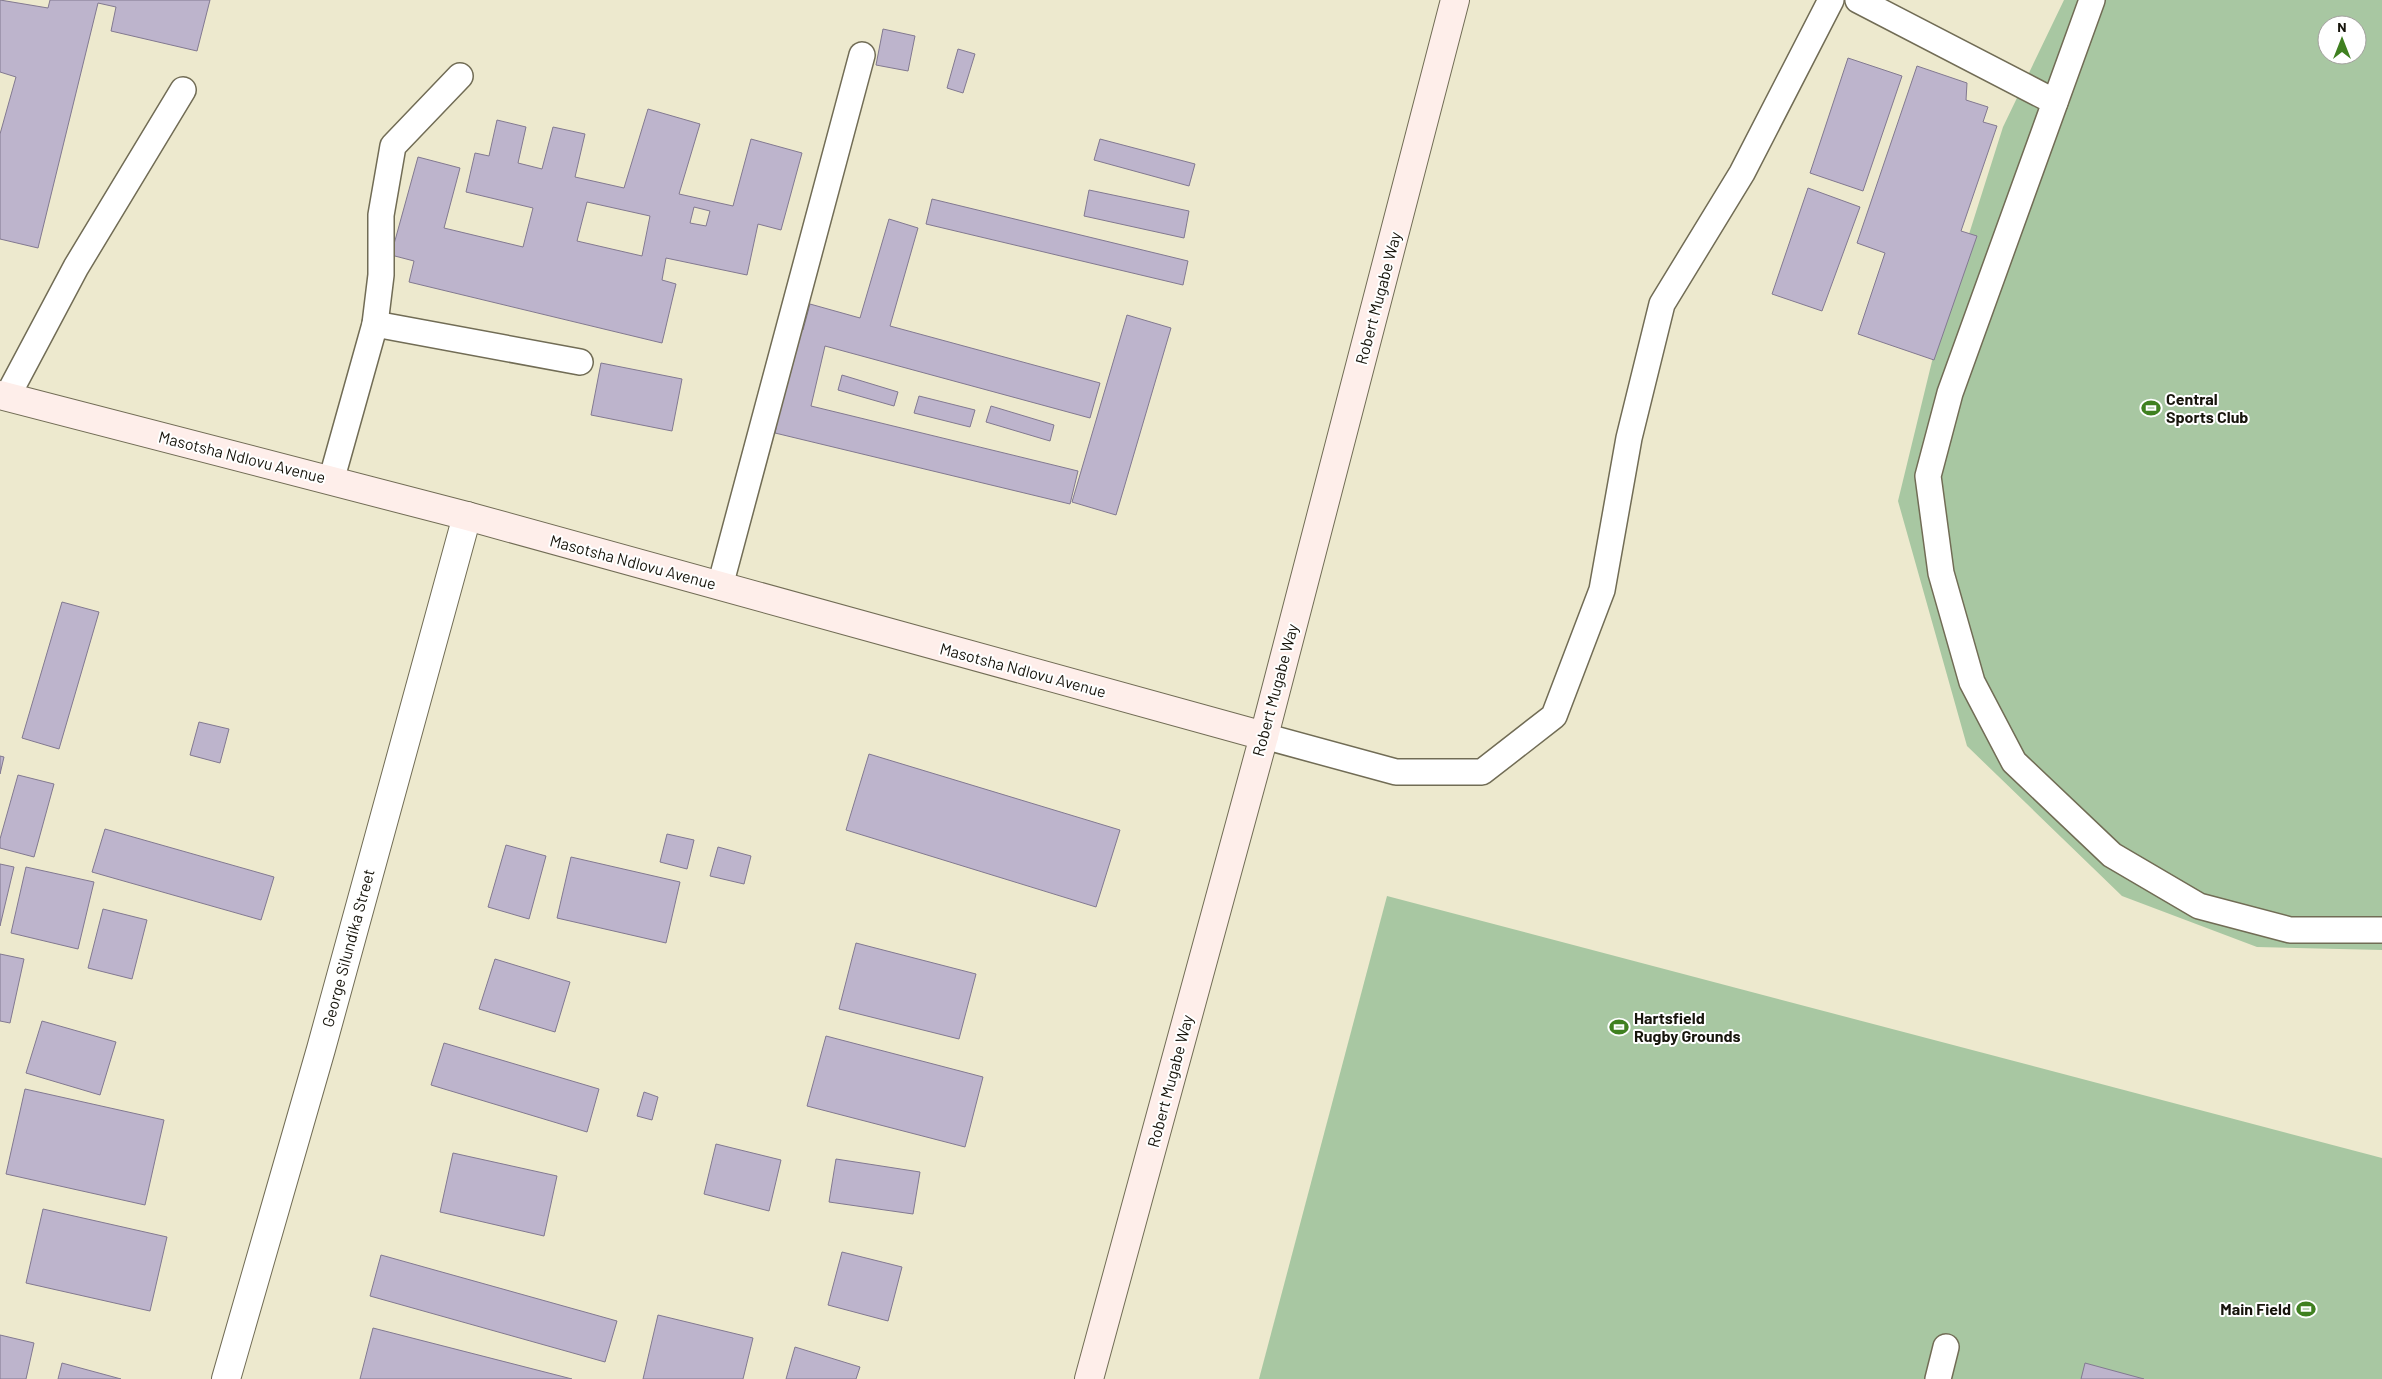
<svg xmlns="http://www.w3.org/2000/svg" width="2382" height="1379" viewBox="0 0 2382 1379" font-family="Barlow,sans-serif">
	<rect width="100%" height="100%" fill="#ede9ce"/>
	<g fill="#a8c7a2" fill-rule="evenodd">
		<path d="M2064,0H2382V950L2257,947L2122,896L1967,746L1898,501L1943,316L2003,127ZM2327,25H2357V55H2327Z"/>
		<path d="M1387,896L2382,1158V1379H1259Z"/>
	</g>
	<g fill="#bdb4cc" stroke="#827990" fill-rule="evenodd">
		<path d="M0,0L48,8L50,0H210L197,51L111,31L116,7L98,3L38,248L0,239V134L16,77L0,72Z"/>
		<path d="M883,29L915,36L908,71L876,65Z"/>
		<path d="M958,49L975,54L963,93L947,88Z"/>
		<path d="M1848,58L1902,76L1863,191L1810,173Z"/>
		<path d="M1917,66L1967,83L1966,100L1988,107L1983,122L1997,126L1961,231L1977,236L1934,360L1858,334L1885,253L1857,243Z"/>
		<path d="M648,109L700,124L679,194L733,206L751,139L802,153L781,230L758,224L747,275L666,258L662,280L676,284L662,343L409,282L414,261L391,255L418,157L460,168L444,228L523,247L533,208L466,192L475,153L489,156L497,120L526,127L518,163L542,169L553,127L585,134L575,177L624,188ZM587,202L650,216L642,256L577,241ZM694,207L710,211L706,226L690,223Z"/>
		<path d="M1100,139L1195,164L1189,186L1094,160Z"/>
		<path d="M1808,188L1860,207L1822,311L1772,294Z"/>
		<path d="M1089,190L1189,211L1184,238L1084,216Z"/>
		<path d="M932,199L1188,261L1183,285L926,224Z"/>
		<path d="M889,219L918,228L890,326L1100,383L1090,418L825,346L811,406L1078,471L1070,504L775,433L795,328L803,330L810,304L860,318Z"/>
		<path d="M1127,315L1171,328L1116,515L1072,502Z"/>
		<path d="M601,363L682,379L672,431L591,415Z"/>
		<path d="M842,375L898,392L894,406L838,390Z"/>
		<path d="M919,396L975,410L970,427L914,413Z"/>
		<path d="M991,406L1054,425L1050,441L986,422Z"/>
		<path d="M62,602L99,612L59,749L22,738Z"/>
		<path d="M199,722L229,729L220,763L190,755Z"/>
		<path d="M869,754L1120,830L1096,907L846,830Z"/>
		<path d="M0,756L4,757L0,774Z"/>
		<path d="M18,775L54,784L34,857L0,848V839Z"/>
		<path d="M105,829L274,877L261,920L92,872Z"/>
		<path d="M667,834L694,840L687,869L660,862Z"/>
		<path d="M506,845L546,856L529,919L488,907Z"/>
		<path d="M718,847L751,856L744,884L710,876Z"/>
		<path d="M571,857L680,882L666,943L557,918Z"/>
		<path d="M0,864L14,867L0,926Z"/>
		<path d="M26,867L94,882L78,949L11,933Z"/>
		<path d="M103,909L147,920L132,979L88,968Z"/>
		<path d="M856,943L976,974L959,1039L839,1009Z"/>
		<path d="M0,954L24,959L10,1023L0,1021Z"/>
		<path d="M495,959L570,982L555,1032L479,1009Z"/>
		<path d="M42,1021L116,1042L100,1095L26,1073Z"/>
		<path d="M826,1036L983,1077L965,1147L807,1106Z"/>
		<path d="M444,1043L599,1089L587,1132L431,1085Z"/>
		<path d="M25,1089L164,1120L145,1205L6,1174Z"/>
		<path d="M644,1092L658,1097L652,1120L637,1116Z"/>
		<path d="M716,1144L781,1160L769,1211L704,1194Z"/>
		<path d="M453,1153L557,1176L544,1236L440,1212Z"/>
		<path d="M836,1159L920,1172L913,1214L829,1202Z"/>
		<path d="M43,1209L167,1237L150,1311L26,1283Z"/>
		<path d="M842,1252L902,1267L888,1321L828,1305Z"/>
		<path d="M381,1255L617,1321L605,1362L370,1296Z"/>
		<path d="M658,1315L753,1338L743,1379H643Z"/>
		<path d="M373,1328L572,1379H360Z"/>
		<path d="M0,1335L34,1343L26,1379H0Z"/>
		<path d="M795,1347L860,1367L856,1379H786Z"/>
		<path d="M62,1363L121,1379H58Z"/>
		<path d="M2085,1363L2144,1379H2081Z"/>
	</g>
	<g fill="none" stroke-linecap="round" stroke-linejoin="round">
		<g stroke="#716c55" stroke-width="28">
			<g id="lane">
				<path d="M1858,0L2055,102"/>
				<path d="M2092,0L1950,393L1928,476L1941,573L1972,682L2014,762L2112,855L2199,906L2290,930H2382"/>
				<path d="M375,324L580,362"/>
				<path d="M7,397L76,267L183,90"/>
				<path d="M331,481L375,324L381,275V215L393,146L460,76"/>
				<path d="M720,586L862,55"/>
				<path d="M1264,736L1396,772H1482L1554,716L1602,590L1629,438L1662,304L1742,173L1831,0"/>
				<path d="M1938,1379L1946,1347"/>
			</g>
		</g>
		<g stroke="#716c55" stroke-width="30">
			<path id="street" d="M226,1379L321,1049L467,516"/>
		</g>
		<g stroke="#716c55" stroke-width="30">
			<g id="secondary">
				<path d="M0,395L467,516L1264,736"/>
				<path d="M1089,1379L1264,736L1455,0"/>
			</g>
		</g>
		<use href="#lane" stroke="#fff" stroke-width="25"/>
		<use href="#street" stroke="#fff" stroke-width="28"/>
		<use href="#secondary" stroke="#feeeea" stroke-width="28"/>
	</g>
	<defs>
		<g id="stadium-bare" transform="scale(1.5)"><path d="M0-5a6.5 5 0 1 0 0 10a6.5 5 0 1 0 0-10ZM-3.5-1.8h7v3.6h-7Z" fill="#3f8020" stroke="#fff" stroke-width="2.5" paint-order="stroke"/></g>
	</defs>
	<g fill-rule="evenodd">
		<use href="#stadium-bare" x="2151" y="408"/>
		<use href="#stadium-bare" x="1619" y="1027"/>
		<use href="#stadium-bare" x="2306" y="1309"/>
	</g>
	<g text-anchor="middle" stroke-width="4" stroke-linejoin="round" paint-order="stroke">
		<g font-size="16" fill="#16140b" stroke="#fff">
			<text transform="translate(1378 298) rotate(-75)" y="6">Robert Mugabe Way</text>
			<text transform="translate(242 457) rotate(14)" y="6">Masotsha Ndlovu Avenue</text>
			<text transform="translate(633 562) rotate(15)" y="6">Masotsha Ndlovu Avenue</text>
			<text transform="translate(1023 670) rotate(15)" y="6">Masotsha Ndlovu Avenue</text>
			<text transform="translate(1275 690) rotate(-75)" y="6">Robert Mugabe Way</text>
			<text transform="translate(348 948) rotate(-75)" y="6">George Silundika Street</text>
			<text transform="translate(1170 1081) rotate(-75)" y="6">Robert Mugabe Way</text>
		</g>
		<g font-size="16" font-weight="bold" fill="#16140b" stroke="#fff" text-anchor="start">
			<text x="2166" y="405">Central<tspan x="2166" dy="18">Sports Club</tspan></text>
			<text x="1634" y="1024">Hartsfield<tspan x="1634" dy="18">Rugby Grounds</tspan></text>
			<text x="2291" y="1315" text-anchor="end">Main Field</text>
		</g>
	</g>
	<g transform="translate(2342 40)"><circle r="24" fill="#ffffff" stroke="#a2a19d"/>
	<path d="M0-4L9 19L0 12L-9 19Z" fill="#3f8020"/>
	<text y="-8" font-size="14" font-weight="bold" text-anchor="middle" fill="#16140b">N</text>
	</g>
</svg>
